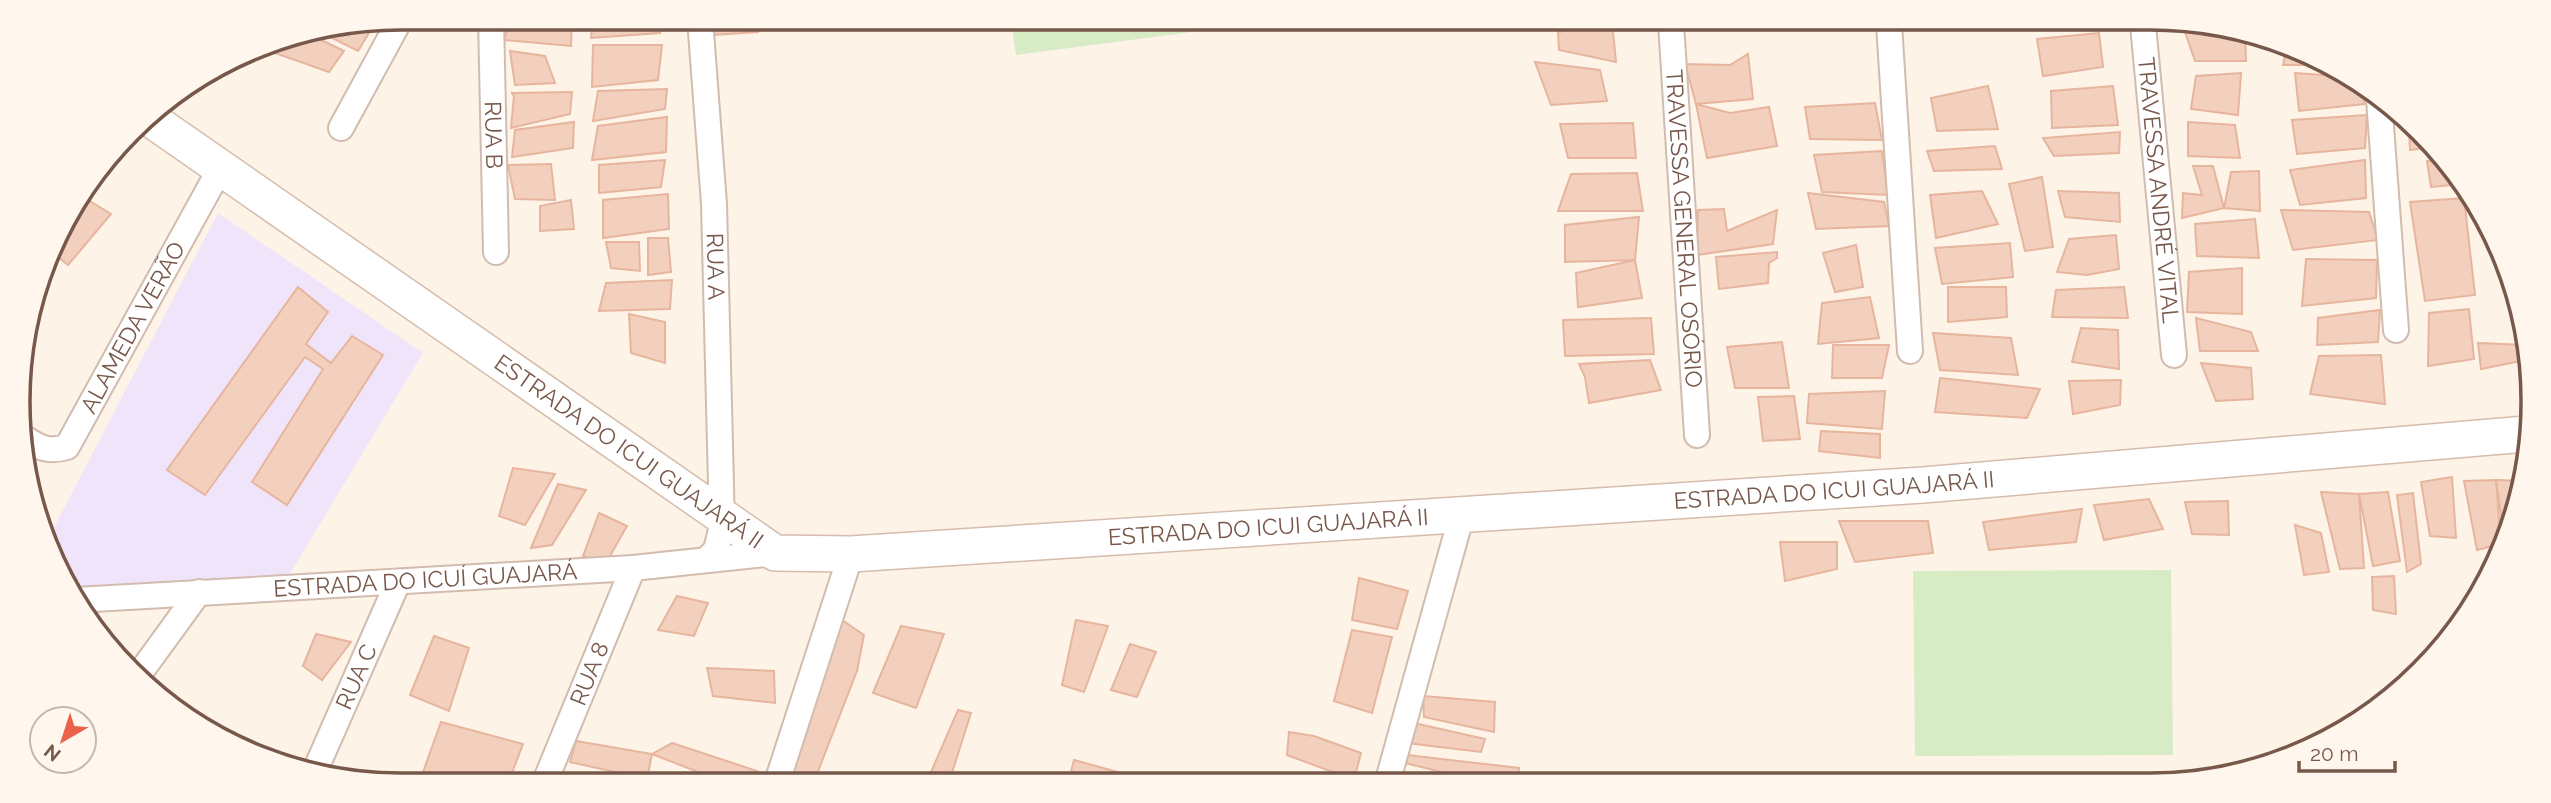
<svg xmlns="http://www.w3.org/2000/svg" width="2551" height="803" viewBox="0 0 2551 803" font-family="Raleway,sans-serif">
	<rect width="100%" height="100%" fill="#fdf3e7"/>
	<path fill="#f0e4fa" d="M218,213L423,353L288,577L73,595L48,539Z"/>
	<g fill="#d7ecc5">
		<path d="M1011,20L1275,21L1016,55Z"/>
		<path d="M2171,570L2173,755L1915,756L1913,571Z"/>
	</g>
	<g fill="#f3d0be" stroke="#e7b59e" stroke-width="2">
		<path d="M511,18H572L571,46L504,40Z"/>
		<path d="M593,18L660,19V33L591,38Z"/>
		<path d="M712,19H759L758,32L713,35Z"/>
		<path d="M1612,22L1616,62L1559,50L1558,32Z"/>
		<path d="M375,23L358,51L322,33Z"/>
		<path d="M2184,29L2245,34L2246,61H2195Z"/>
		<path d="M2099,33L2103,67L2043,76L2037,39Z"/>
		<path d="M311,35L344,51L329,72L272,52L276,42Z"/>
		<path d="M593,45H662L658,80L592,87Z"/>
		<path d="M2286,50L2322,65H2283Z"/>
		<path d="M510,51L545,56L555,83L515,85Z"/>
		<path d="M1748,54L1753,99L1696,104L1685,64L1730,65Z"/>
		<path d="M1535,62L1600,70L1607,101L1551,105Z"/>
		<path d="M2241,73L2238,115L2191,109L2196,76Z"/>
		<path d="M2295,73L2350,77L2362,82L2364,104L2299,111Z"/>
		<path d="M193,85L186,97L180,93Z"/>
		<path d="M1988,86L1998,129L1937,131L1931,98Z"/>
		<path d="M2113,86L2118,125L2052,128L2051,91Z"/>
		<path d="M667,89L665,109L593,121L598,91Z"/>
		<path d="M572,92L570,114L511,128L514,96L512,93Z"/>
		<path d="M1875,103L1882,140L1810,139L1805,107Z"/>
		<path d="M1696,104L1730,113L1769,107L1777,146L1707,158Z"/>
		<path d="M2367,115L2365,148L2297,154L2292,120Z"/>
		<path d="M667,117L666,152L592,160L598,126Z"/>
		<path d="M574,122L573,148L512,157L515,130Z"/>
		<path d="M2188,122L2235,125L2240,158L2188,156Z"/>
		<path d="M1633,123L1636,158H1568L1560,124Z"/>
		<path d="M2409,129L2428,148L2410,150Z"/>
		<path d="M2120,132L2119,153L2054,156L2043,138Z"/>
		<path d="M1995,146L2002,169L1934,171L1927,151Z"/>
		<path d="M1882,151L1888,195L1822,192L1814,155Z"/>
		<path d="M665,160L661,187L599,193V165Z"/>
		<path d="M2365,160L2366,198L2300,205L2290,170Z"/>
		<path d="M2441,160L2464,184L2431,187L2427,161Z"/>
		<path d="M551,164L555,200L515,199L508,165Z"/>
		<path d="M2193,166H2213L2224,208L2182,218L2183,193L2202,195Z"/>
		<path d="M2259,171L2260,211L2224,208L2231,172Z"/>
		<path d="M1637,173L1643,211H1558L1571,174Z"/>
		<path d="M2042,177L2053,247L2025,251L2009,184Z"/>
		<path d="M1982,191L1998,224L1936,238L1930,195Z"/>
		<path d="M2058,191L2119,193L2120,222L2065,217Z"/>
		<path d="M1808,193L1884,202L1889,226L1816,229Z"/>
		<path d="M668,194L669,229L603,238V200Z"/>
		<path d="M83,197L111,214L68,265L51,251L55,239Z"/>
		<path d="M2464,198L2475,295L2425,301L2410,202Z"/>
		<path d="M571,200L574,229L540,231V206Z"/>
		<path d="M1724,209L1727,231L1777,210L1773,244L1697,255L1698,210Z"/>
		<path d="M2281,210L2369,212L2378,240L2293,250Z"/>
		<path d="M1639,217L1635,260L1565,262V225Z"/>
		<path d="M2255,219L2259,258L2197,256L2195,224Z"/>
		<path d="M2116,235L2119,269L2087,275L2057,272L2069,239Z"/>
		<path d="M648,238H668L671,272L648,275Z"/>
		<path d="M606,242H639L640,271L611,268Z"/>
		<path d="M2010,243L2013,277L1942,284L1935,248Z"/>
		<path d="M1856,245L1863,287L1835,292L1823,253Z"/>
		<path d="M1777,252V258L1769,263L1768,283L1719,289L1716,257Z"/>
		<path d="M2306,259L2377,260L2376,298L2302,306Z"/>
		<path d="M1635,260L1642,298L1578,307L1576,273Z"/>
		<path d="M2242,268V314L2187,312L2189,272Z"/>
		<path d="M672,280L670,309L599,311L606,283Z"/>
		<path d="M298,287L328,312L306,344L331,363L352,336L383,355L287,505L252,482L323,369L305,357L205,495L167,470Z"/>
		<path d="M1948,287H2006L2007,317L1948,322Z"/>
		<path d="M2124,287L2128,318L2052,317L2056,290Z"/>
		<path d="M1870,297L1879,338L1818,344L1822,303Z"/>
		<path d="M2469,309L2474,359L2428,366L2429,313Z"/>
		<path d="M2380,310L2378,342L2317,345L2318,318Z"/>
		<path d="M629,314L665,322V363L631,353Z"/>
		<path d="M1651,318L1654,354L1565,356L1563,320Z"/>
		<path d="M2196,318L2251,332L2258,351H2200Z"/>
		<path d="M2081,328L2118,330L2119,369L2072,362Z"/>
		<path d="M1933,333L2011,338L2018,375L1940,370Z"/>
		<path d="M1782,342L1789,388H1735L1727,347Z"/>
		<path d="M2478,343L2526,345V360L2481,369Z"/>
		<path d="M1833,345H1889L1882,378H1832Z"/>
		<path d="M2381,355L2385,404L2310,394L2319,356Z"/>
		<path d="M1650,360L1661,390L1589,403L1585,377L1579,364Z"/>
		<path d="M2201,363L2251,368L2253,399L2216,401Z"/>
		<path d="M1940,378L2040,389L2027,418L1935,412Z"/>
		<path d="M2121,380L2120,405L2073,414L2069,381Z"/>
		<path d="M1885,391L1882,429L1807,423L1809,394Z"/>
		<path d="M1794,396L1800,439L1763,441L1758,397Z"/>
		<path d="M1821,431L1880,434V458L1819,451Z"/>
		<path d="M513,468L555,474L525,525L499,516Z"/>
		<path d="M2452,477L2456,538L2430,536L2421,482Z"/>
		<path d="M2496,480L2501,544L2477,550L2464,481Z"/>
		<path d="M2496,480L2524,481L2504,535Z"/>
		<path d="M558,484L586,490L552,545L531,548Z"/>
		<path d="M2321,492L2359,494L2364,568L2340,569Z"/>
		<path d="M2388,492L2400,561L2373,566L2359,494Z"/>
		<path d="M2413,493L2421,564L2407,572L2397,495Z"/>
		<path d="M2149,499L2163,529L2104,540L2094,505Z"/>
		<path d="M2228,501L2229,535L2192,534L2185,502Z"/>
		<path d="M2082,509L2076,542L1989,550L1983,522Z"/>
		<path d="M599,513L627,526L605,565L583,556Z"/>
		<path d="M1839,521H1928L1933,553L1855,562Z"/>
		<path d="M2295,525L2321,533L2329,572L2304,575Z"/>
		<path d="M1780,542H1837V569L1785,581Z"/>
		<path d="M2394,576L2396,614L2373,610L2372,577Z"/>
		<path d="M1359,578L1408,591L1397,629L1352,620Z"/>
		<path d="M677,596L708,603L694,636L658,630Z"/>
		<path d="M836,616L864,635L857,671L815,779H807L792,775Z"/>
		<path d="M1076,620L1108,626L1084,692L1062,685Z"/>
		<path d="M901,626L944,634L916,708L873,693Z"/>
		<path d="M1352,630L1392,637L1372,713L1334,701Z"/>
		<path d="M316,634L351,642L322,680L303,666Z"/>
		<path d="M434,636L469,648L449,711L410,695Z"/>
		<path d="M1130,644L1156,652L1137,697L1111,690Z"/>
		<path d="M707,668L774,671L775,703L713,696Z"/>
		<path d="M1423,696L1495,702L1494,732L1424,717Z"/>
		<path d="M958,710L971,713L950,779H928Z"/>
		<path d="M1405,721L1485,739L1481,752L1407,743Z"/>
		<path d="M441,722L523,744L510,778H442L423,772Z"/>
		<path d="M1289,732L1314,736L1361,753L1354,780L1287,755Z"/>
		<path d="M576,741L652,754L647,779L570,762Z"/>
		<path d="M672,743L757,771L752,779H716L652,754Z"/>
		<path d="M1407,755L1519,768V781H1478L1405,763Z"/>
		<path d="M1074,760L1147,780H1069Z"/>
	</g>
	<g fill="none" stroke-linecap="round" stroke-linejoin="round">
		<g stroke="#d2bcaf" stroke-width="28">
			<g id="minor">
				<path id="s1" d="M491,18L496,252"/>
				<path id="s2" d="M700,19L714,204L722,526L716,550L706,560"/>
				<path id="s3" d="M1671,23L1697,435"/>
				<path d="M1889,24L1910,351"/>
				<path id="s4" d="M2143,25L2174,355"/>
				<path d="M2379,99L2396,330"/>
				<path d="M341,128L401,18"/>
				<path id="s5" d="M26,439C41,449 51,452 67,447L221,167"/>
				<path id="s6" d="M76,600L633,568L775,553"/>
				<path d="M140,673L199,592"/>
				<path id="s7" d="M314,773L398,582"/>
				<path id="s8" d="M546,779L633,568"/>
				<path d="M778,779L851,554"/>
				<path d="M1388,780L1462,514"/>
			</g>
		</g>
		<g stroke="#d5bcac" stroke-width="38">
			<g id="secondary">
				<path id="s9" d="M146,116L775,553L851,554L1923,485L2526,434"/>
			</g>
		</g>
		<use href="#minor" stroke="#fff" stroke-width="24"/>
		<use href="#secondary" stroke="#fff" stroke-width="35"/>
	</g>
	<g text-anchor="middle" stroke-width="6" stroke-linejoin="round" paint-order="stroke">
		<g font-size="23" fill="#78584a" stroke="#fff7ee">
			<text dy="8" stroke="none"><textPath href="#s1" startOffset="117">RUA B</textPath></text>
			<text dy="8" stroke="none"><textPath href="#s4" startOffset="166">TRAVESSA ANDRÉ VITAL</textPath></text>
			<text dy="8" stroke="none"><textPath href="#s3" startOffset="206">TRAVESSA GENERAL OSÓRIO</textPath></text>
			<text dy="8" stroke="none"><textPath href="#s2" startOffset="248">RUA A</textPath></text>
			<text dy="8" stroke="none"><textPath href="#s5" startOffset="180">ALAMEDA VERÃO</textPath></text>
			<text dy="8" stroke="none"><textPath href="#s9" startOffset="588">ESTRADA DO ICUI GUAJARÁ II</textPath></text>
			<text dy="8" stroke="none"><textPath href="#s9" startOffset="1827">ESTRADA DO ICUI GUAJARÁ II</textPath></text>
			<text dy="8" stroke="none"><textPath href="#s9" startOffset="1260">ESTRADA DO ICUI GUAJARÁ II</textPath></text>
			<text dy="8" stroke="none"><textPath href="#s6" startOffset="350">ESTRADA DO ICUÍ GUAJARÁ</textPath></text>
			<text dy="8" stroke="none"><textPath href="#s8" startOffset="114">RUA 8</textPath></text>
			<text dy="8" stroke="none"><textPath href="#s7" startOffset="105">RUA C</textPath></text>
		</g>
	</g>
	<path d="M0 0H2551V803H0ZM401 30H2150A371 371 0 0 1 2521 401V402A371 371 0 0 1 2150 773H401A371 371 0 0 1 30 402V401A371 371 0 0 1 401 30Z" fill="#fff7ee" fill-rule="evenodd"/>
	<path fill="none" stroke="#78584a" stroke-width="3.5" d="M401 30H2150A371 371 0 0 1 2521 401V402A371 371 0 0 1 2150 773H401A371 371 0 0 1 30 402V401A371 371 0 0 1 401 30Z"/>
	<g transform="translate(63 740) rotate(219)"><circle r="33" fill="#fff7ee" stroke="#c9b7ac" stroke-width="2"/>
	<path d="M0-5L12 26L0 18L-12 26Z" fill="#ea6349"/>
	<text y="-10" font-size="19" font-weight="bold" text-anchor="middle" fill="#78584a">N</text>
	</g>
	<path d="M2299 761v10h96v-10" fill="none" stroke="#78584a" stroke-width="3.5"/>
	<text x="2310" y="761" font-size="21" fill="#78584a" stroke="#fff7ee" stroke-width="5" paint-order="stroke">20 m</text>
</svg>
